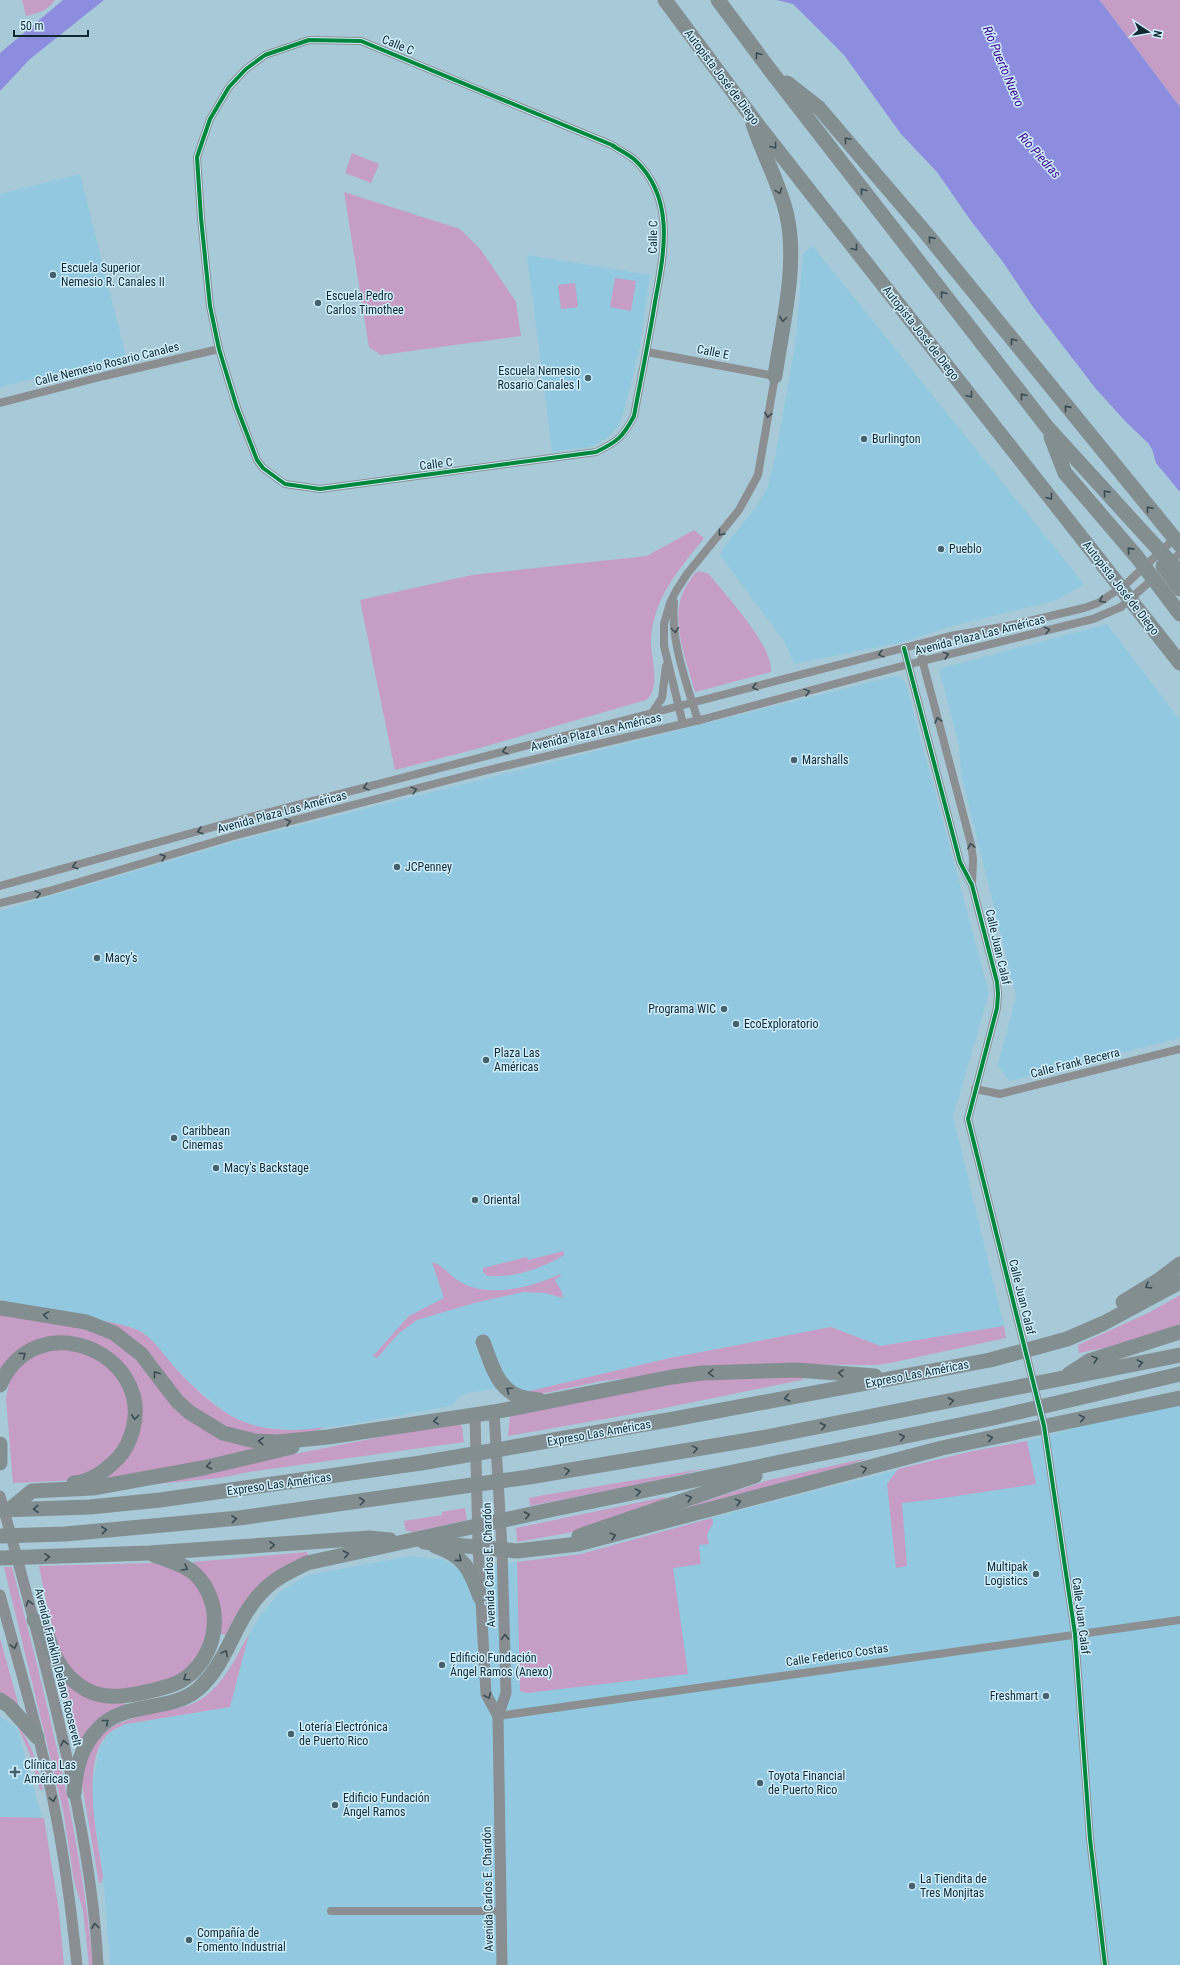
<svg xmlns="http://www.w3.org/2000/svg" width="1180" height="1965" viewBox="0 0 1180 1965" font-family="'Roboto Condensed',sans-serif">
	<rect width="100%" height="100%" fill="#a8cad8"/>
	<g fill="#93c9e0">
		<path d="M80,174L126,356L0,387V194Z"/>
		<path d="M812,245L1084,584L1057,600L952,626L903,642L794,664L784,641L720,555L723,548L757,506L768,486L775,458L795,346L803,254Z"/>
		<path d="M527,255L650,275L640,347L625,408L618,427L606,439L591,447L552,452Z"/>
		<path d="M1107,624L1180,720V1038L1009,1081L998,1066L1016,996L962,778L959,746L939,669Z"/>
		<path d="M895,676L902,678L906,684L989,993L953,1117L1004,1326L880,1346L831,1327L670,1358L521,1393L509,1386L463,1394L451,1406L351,1424L300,1431L252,1426L231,1417L190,1383L143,1333L135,1329L81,1315L12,1304L0,1299V911L237,841Z"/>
		<path d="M1180,1406V1965H110L103,1876L93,1811L92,1787L100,1746L108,1734L126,1724L230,1707L249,1634L262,1613L281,1591L308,1575L411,1556L442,1559L463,1569L581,1554L752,1507L973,1451L1027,1441L1066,1431L1082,1424Z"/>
		<path d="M0,1716L17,1728L42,1818L0,1817Z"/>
	</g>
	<g fill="#c69dc4">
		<path d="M22,0H55C47,11 39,13 26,16Z"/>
		<path d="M1099,0H1180V107L1102,3Z"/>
		<path d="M352,153L379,164L371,183L345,173Z"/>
		<path d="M344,192L460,229L481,250L516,302L521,336L381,355L369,347Z"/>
		<path d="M615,278L636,281L631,311L610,307Z"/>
		<path d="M575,283L578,307L561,309L558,285Z"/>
		<path d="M694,530L704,538C679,570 654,596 651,639C650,657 662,688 646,700L476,749L395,770L360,600L472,575L647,556Z"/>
		<path d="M699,571L709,574C726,596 773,645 771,672L695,692C686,657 666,614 689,582C692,577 694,573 699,571Z"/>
		<path d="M564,1251V1255C541,1269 514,1278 487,1276L483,1272V1268L527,1257L528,1260Z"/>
		<path d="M432,1262C444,1266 451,1277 462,1283C489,1298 534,1287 560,1274L561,1275L555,1280L562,1292L563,1298L545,1293L524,1292L474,1303L417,1320L399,1333L377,1358L373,1356L409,1316L444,1298Z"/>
		<path d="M1180,1295V1324L1115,1346L1079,1353L1078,1345L1150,1312Z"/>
		<path d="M0,1313L83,1327L116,1341L142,1365L165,1396L268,1447L96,1484L123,1462L132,1375L124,1365L113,1355L58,1338L0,1375Z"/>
		<path d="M105,1321C117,1324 132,1326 143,1333C156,1342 167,1359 178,1371C227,1422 256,1437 326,1427L310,1433L270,1437L233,1431L188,1403L130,1336Z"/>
		<path d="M1004,1326L1006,1338L890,1363L876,1365L764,1364L602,1381L536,1395L521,1393L670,1358L831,1327L880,1346Z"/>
		<path d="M60,1348L90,1354L113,1371L126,1394L129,1411L125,1433L115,1455L77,1480L13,1483L6,1399L10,1378L21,1364L32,1356Z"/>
		<path d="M803,1377V1380L796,1381L655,1410L508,1436L510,1416L698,1379Z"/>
		<path d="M457,1424L462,1426L464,1442L249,1472L220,1478L156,1484L155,1482L395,1434Z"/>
		<path d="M1027,1441L1036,1484L937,1499L902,1503L907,1566L896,1568L887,1484L898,1469L973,1451Z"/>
		<path d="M867,1458L850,1465L672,1512L769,1480Z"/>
		<path d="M709,1468L646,1483L530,1506L529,1498L544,1495Z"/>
		<path d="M665,1497L666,1502L585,1530L517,1542L516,1528Z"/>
		<path d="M465,1508L467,1520L414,1532L406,1531L404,1521L442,1515V1512Z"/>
		<path d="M712,1518L713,1524L707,1534L709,1544L699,1545L701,1564L673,1568L688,1674L527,1693L520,1691L517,1562L581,1554Z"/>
		<path d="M307,1552L308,1556C268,1571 243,1596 226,1635L220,1634L193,1562Z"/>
		<path d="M154,1563C165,1567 177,1570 187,1577C215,1597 213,1648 188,1669C180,1677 169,1679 158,1682C150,1685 140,1689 132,1690C112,1692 82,1688 70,1671C54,1647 45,1595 39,1566Z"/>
		<path d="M4,1567H12C46,1699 80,1828 93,1965H89L83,1910L74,1881L63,1810Z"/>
		<path d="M249,1634L230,1707L126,1724C119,1727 113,1729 107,1735C80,1762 98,1841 103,1876L101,1883H99L82,1784C89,1730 115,1721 162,1711C175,1709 188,1707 200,1700C224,1685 236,1657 249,1634Z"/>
		<path d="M0,1638L20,1710L0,1694Z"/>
		<path d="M59,1672L125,1703L126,1707L80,1751Z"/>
		<path d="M18,1727C33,1743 38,1769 43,1790H40L30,1755Z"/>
		<path d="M0,1817L44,1818L59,1911L64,1965H0Z"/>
	</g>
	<g fill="#8c8dde">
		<path d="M63,0H104L30,59L0,91V53Z"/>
		<path d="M777,0H1099L1102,3L1180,107V492L1156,463L1152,449L1148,443L1126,422L1096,389L1033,307L1003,262L971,221L937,172L901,134L844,55L793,4Z"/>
	</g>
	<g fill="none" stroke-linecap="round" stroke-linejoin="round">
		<g stroke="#8c8f91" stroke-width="8">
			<path d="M309,40L361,41L612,145C619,150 628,154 635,160C676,199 664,253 655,302C649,340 641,378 634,416C623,437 617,442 596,452L320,489L285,484L263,468L257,460L237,408L219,349L210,306L201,218L197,157L210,119L229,87L246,69L265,55Z"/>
			<path d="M647,352L775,376L758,475L739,510L687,574L676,591L670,603L664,624V646L683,724"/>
			<path d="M0,403L104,376L219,349"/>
			<path d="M1169,564L1180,553"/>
			<path d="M674,602C670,641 687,684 698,721"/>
			<path d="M918,644L971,844L973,859L972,884"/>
			<path d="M904,648L960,862L972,885L997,982L998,994L997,1008L968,1119L1044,1426L1075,1634L1090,1839L1105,1965"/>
			<path d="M652,713L662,698L666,666"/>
			<path d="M0,886L228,823L652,713L950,636L1008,626L1084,608L1098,603L1125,585L1174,539"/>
			<path d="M0,903L49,891L237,835L484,771L704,719L902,666L1093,619L1121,607L1155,577"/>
			<path d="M975,1089L1000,1094L1180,1049"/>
			<path d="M498,1716L1180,1620"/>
			<path d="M331,1911H502"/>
		</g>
		<g stroke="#888e92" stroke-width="11">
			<path d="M494,1412L502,1549L506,1693L498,1716L502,1965"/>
			<path d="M475,1415L478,1546L486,1694L498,1716"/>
			<path d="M0,1496C26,1589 51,1682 71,1776C84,1838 95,1901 98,1965"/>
			<path d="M0,1595C20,1670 43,1745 57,1821C66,1868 72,1917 77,1965"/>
		</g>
		<g stroke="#838e91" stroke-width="15">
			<path d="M665,0L760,128L1180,663"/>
			<path d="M718,0L770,70L1047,427L1180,573"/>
			<path d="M787,83L819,108L925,232L1180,545"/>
			<path d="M753,124C763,155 780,184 787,216C798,266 782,326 775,376"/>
			<path d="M1051,437L1065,473L1137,557L1180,614"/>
			<path d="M1163,566L1180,589"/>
			<path d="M1123,1302L1159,1280L1180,1264"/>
			<path d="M0,1308L86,1322L114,1333L141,1354L177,1401L189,1412L223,1433L255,1441L277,1442L328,1437L494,1412L672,1377L702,1373L797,1370L875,1376"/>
			<path d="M483,1342C491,1362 496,1387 518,1396C524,1398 532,1399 539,1400"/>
			<path d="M1069,1374L1089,1361L1180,1332"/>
			<path d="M0,1385C36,1303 153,1353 133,1429C130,1440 126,1450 118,1458C105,1471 93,1481 74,1483"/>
			<path d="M0,1444V1463"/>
			<path d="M0,1510L90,1507L160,1500L421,1463L674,1419L990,1360L1067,1339L1104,1323L1180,1282"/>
			<path d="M9,1510L32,1491L93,1488L203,1468L292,1447"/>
			<path d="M0,1536L65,1534L239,1518L529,1477L761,1438L1180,1355"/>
			<path d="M579,1536L755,1476"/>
			<path d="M424,1542L517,1551L578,1544L942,1448L1180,1398"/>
			<path d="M435,1546C464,1556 470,1569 480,1597"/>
			<path d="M0,1558L149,1553L369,1538L390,1540"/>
			<path d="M34,1620C37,1624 43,1628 46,1633C50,1640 51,1650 56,1658C62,1670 73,1682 85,1689C102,1699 122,1697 141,1693C154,1690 172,1687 184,1679C218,1656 226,1604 195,1574C184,1564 167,1560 154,1555"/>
			<path d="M0,1700L9,1706L37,1737"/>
			<path d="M74,1793C76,1769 80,1748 98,1729C124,1700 169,1713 197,1690C228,1664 234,1620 262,1592C275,1578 291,1571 307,1563L545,1511L993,1418L1180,1374"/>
		</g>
		<g stroke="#d0eefb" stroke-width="6">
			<g id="cycleway">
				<path d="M309,40L361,41L612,145C619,150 628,154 635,160C676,199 664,253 655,302C649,340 641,378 634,416C623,437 617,442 596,452L320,489L285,484L263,468L257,460L237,408L219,349L210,306L201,218L197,157L210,119L229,87L246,69L265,55Z"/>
				<path d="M904,648L960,862L972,885L997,982L998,994L997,1008L968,1119L1044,1426L1075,1634L1090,1839L1105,1965"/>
			</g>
		</g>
		<use href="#cycleway" stroke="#00873e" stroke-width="4"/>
	</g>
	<defs><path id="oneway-chevron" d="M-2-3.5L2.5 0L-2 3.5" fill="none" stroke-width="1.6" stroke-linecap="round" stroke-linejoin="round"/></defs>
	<g stroke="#384c54">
		<use href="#oneway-chevron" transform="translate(758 55) rotate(-127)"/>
		<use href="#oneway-chevron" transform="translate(847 140) rotate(-130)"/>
		<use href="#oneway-chevron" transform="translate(774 146) rotate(52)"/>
		<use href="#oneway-chevron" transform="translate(779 191) rotate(70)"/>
		<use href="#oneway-chevron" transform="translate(863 191) rotate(-128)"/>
		<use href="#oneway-chevron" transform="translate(931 239) rotate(-129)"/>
		<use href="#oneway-chevron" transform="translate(855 248) rotate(52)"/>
		<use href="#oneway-chevron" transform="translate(943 294) rotate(-128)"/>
		<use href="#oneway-chevron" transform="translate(783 319) rotate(98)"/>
		<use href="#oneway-chevron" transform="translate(1013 341) rotate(-128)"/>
		<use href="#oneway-chevron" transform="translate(970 395) rotate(52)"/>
		<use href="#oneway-chevron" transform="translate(1023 396) rotate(-128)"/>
		<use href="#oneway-chevron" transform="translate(1067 408) rotate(-129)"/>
		<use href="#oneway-chevron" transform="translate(1106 493) rotate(-132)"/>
		<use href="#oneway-chevron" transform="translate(1050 497) rotate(52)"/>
		<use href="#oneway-chevron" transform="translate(1149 509) rotate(-129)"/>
		<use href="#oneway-chevron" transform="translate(1130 550) rotate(-132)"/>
		<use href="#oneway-chevron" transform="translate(1148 1286) rotate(148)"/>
		<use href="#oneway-chevron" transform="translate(46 1315) rotate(-171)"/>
		<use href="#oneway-chevron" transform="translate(23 1355) rotate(-36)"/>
		<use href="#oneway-chevron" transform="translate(1095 1359) rotate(-18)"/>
		<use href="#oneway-chevron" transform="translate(1140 1363) rotate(-11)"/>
		<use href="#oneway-chevron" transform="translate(711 1373) rotate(177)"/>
		<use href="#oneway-chevron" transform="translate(841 1373) rotate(-175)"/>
		<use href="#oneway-chevron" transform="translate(156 1374) rotate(-127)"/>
		<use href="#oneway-chevron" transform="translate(509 1390) rotate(-145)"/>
		<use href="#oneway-chevron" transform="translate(787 1398) rotate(169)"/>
		<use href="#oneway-chevron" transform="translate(951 1401) rotate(-11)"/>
		<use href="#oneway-chevron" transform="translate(135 1417) rotate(94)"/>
		<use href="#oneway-chevron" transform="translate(1082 1418) rotate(-12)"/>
		<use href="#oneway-chevron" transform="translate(436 1421) rotate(171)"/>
		<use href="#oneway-chevron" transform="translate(823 1426) rotate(-11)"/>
		<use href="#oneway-chevron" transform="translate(902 1437) rotate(-12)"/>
		<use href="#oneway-chevron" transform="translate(990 1438) rotate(-12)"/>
		<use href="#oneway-chevron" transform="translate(261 1441) rotate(-177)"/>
		<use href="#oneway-chevron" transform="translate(695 1449) rotate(-10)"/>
		<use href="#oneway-chevron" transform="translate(209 1466) rotate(168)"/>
		<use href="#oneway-chevron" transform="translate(864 1469) rotate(-15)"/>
		<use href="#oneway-chevron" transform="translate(567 1471) rotate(-10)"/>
		<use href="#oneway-chevron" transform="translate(638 1492) rotate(-12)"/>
		<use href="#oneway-chevron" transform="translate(689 1498) rotate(-18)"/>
		<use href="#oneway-chevron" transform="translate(362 1501) rotate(-8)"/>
		<use href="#oneway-chevron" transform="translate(738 1502) rotate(-15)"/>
		<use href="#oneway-chevron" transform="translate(36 1509) rotate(179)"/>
		<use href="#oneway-chevron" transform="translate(527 1515) rotate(-12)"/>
		<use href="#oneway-chevron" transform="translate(234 1519) rotate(-5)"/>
		<use href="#oneway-chevron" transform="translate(104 1530) rotate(-5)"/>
		<use href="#oneway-chevron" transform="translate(613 1536) rotate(-15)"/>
		<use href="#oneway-chevron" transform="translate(272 1545) rotate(-3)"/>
		<use href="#oneway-chevron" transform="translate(346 1554) rotate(-12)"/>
		<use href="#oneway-chevron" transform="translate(47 1557) rotate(-1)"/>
		<use href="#oneway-chevron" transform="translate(459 1559) rotate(40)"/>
		<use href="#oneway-chevron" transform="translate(185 1568) rotate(31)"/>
		<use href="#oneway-chevron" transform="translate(225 1653) rotate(-62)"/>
		<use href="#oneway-chevron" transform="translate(186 1678) rotate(145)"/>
		<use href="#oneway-chevron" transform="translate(106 1722) rotate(-39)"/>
	</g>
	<g stroke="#3b4d54">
		<use href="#oneway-chevron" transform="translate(768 415) rotate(100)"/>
		<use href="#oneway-chevron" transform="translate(721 533) rotate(129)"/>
		<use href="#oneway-chevron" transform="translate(1102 600) rotate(152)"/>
		<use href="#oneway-chevron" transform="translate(675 630) rotate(83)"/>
		<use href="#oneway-chevron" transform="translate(1047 630) rotate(-14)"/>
		<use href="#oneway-chevron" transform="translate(881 654) rotate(165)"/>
		<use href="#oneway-chevron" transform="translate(946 655) rotate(-15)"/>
		<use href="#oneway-chevron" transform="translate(755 687) rotate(165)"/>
		<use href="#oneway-chevron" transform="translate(807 692) rotate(-15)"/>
		<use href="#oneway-chevron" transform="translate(938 720) rotate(-105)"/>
		<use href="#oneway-chevron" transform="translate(505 751) rotate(165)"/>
		<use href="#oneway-chevron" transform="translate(366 787) rotate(165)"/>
		<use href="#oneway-chevron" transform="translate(414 790) rotate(-15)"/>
		<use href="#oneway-chevron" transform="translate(288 822) rotate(-15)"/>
		<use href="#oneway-chevron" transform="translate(200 831) rotate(164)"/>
		<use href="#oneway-chevron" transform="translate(971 846) rotate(-102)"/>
		<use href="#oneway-chevron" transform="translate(163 857) rotate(-17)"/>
		<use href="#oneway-chevron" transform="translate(75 866) rotate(164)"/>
		<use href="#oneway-chevron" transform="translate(38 894) rotate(-14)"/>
	</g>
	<g stroke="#3a4c54">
		<use href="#oneway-chevron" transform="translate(29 1603) rotate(-105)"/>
		<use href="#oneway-chevron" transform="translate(505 1637) rotate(-92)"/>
		<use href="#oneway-chevron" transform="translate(14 1646) rotate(75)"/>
		<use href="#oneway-chevron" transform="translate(488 1696) rotate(68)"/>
		<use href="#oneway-chevron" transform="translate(64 1743) rotate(-102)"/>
		<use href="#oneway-chevron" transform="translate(53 1799) rotate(78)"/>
		<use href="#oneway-chevron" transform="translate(95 1926) rotate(-97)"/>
	</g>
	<g fill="#45616d" stroke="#d0eefb" stroke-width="1.5">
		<circle cx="53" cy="275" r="4"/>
		<circle cx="318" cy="303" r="4"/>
		<circle cx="588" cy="378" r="4"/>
		<circle cx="864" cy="439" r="4"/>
		<circle cx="941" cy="549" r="4"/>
		<circle cx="794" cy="760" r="4"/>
		<circle cx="397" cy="867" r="4"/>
		<circle cx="97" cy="958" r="4"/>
		<circle cx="724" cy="1009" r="4"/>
		<circle cx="736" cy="1024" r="4"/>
		<circle cx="486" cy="1060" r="4"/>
		<circle cx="174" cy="1138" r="4"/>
		<circle cx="216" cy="1168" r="4"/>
		<circle cx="475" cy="1200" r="4"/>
		<circle cx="1036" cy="1574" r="4"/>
		<circle cx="442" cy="1665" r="4"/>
		<circle cx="1046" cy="1696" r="4"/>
		<circle cx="291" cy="1734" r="4"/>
		<path d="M13 1766h4v4h4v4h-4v4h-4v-4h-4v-4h4z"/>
		<circle cx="760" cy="1783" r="4"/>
		<circle cx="335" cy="1805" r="4"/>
		<circle cx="912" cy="1886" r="4"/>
		<circle cx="189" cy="1940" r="4"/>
	</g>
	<g text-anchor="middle" stroke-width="3" stroke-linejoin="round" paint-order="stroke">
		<g font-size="12" fill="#102933" stroke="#d0eefb">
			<text transform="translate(398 45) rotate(22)" y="4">Calle C</text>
			<text transform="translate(722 77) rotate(53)" y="4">Autopista José de Diego</text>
			<text transform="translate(653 237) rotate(-89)" y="4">Calle C</text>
			<text transform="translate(921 333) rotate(52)" y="4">Autopista José de Diego</text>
			<text transform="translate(713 352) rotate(11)" y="4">Calle E</text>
			<text transform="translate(107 364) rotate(-14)" y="4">Calle Nemesio Rosario Canales</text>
			<text transform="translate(436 464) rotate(-7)" y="4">Calle C</text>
			<text transform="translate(1121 588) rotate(52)" y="4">Autopista José de Diego</text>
			<text transform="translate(980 635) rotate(-14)" y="4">Avenida Plaza Las Américas</text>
			<text transform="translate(596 732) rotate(-13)" y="4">Avenida Plaza Las Américas</text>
			<text transform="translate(282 812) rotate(-15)" y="4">Avenida Plaza Las Américas</text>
			<text transform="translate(998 947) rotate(77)" y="4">Calle Juan Calaf</text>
			<text transform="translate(1075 1063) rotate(-14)" y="4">Calle Frank Becerra</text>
			<text transform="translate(1022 1297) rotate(76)" y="4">Calle Juan Calaf</text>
			<text transform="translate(917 1374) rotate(-11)" y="4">Expreso Las Américas</text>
			<text transform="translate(599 1433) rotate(-10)" y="4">Expreso Las Américas</text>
			<text transform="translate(279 1484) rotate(-8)" y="4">Expreso Las Américas</text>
			<text transform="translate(489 1565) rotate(-92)" y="4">Avenida Carlos E. Chardón</text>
			<text transform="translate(1081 1616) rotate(83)" y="4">Calle Juan Calaf</text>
			<text transform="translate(837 1655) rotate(-8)" y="4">Calle Federico Costas</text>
			<text transform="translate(58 1667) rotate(76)" y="4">Avenida Franklin Delano Roosevelt</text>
			<text transform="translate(488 1889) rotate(-91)" y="4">Avenida Carlos E. Chardón</text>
		</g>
		<g font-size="12" fill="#102933" stroke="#d0eefb" text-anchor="start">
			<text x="61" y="272">Escuela Superior<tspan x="61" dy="14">Nemesio R. Canales II</tspan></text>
			<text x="326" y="300">Escuela Pedro<tspan x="326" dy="14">Carlos Timothee</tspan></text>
			<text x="580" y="375" text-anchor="end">Escuela Nemesio<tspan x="580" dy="14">Rosario Canales I</tspan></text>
			<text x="872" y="443">Burlington</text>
			<text x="949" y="553">Pueblo</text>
			<text x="802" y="764">Marshalls</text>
			<text x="405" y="871">JCPenney</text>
			<text x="105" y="962">Macy's</text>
			<text x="716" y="1013" text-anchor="end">Programa WIC</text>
			<text x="744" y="1028">EcoExploratorio</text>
			<text x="494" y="1057">Plaza Las<tspan x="494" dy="14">Américas</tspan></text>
			<text x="182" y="1135">Caribbean<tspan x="182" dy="14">Cinemas</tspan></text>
			<text x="224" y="1172">Macy's Backstage</text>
			<text x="483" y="1204">Oriental</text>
			<text x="1028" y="1571" text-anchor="end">Multipak<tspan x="1028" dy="14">Logistics</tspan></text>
			<text x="450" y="1662">Edificio Fundación<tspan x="450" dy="14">Ángel Ramos (Anexo)</tspan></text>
			<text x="1038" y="1700" text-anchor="end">Freshmart</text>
			<text x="299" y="1731">Lotería Electrónica<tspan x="299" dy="14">de Puerto Rico</tspan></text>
			<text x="24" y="1769">Clínica Las<tspan x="24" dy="14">Américas</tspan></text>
			<text x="768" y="1780">Toyota Financial<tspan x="768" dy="14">de Puerto Rico</tspan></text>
			<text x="343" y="1802">Edificio Fundación<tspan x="343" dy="14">Ángel Ramos</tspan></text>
			<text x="920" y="1883">La Tiendita de<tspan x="920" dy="14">Tres Monjitas</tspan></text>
			<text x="197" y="1937">Compañía de<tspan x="197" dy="14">Fomento Industrial</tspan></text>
		</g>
		<g font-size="13" font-style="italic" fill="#36008d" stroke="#d0eefb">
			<text transform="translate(1004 66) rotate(67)" y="5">Río Puerto Nuevo</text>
			<text transform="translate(1040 155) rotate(48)" y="5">Río Piedras</text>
		</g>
	</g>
	<g transform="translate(1148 32) rotate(102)" stroke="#d0eefb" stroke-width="3" paint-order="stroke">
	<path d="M0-3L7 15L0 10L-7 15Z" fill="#102933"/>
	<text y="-6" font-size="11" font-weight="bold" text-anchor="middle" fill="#102933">N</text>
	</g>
	<path d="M14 30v6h74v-6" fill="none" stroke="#102933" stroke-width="2"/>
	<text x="20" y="30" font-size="12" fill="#102933" stroke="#d0eefb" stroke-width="3" paint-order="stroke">50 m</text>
</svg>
